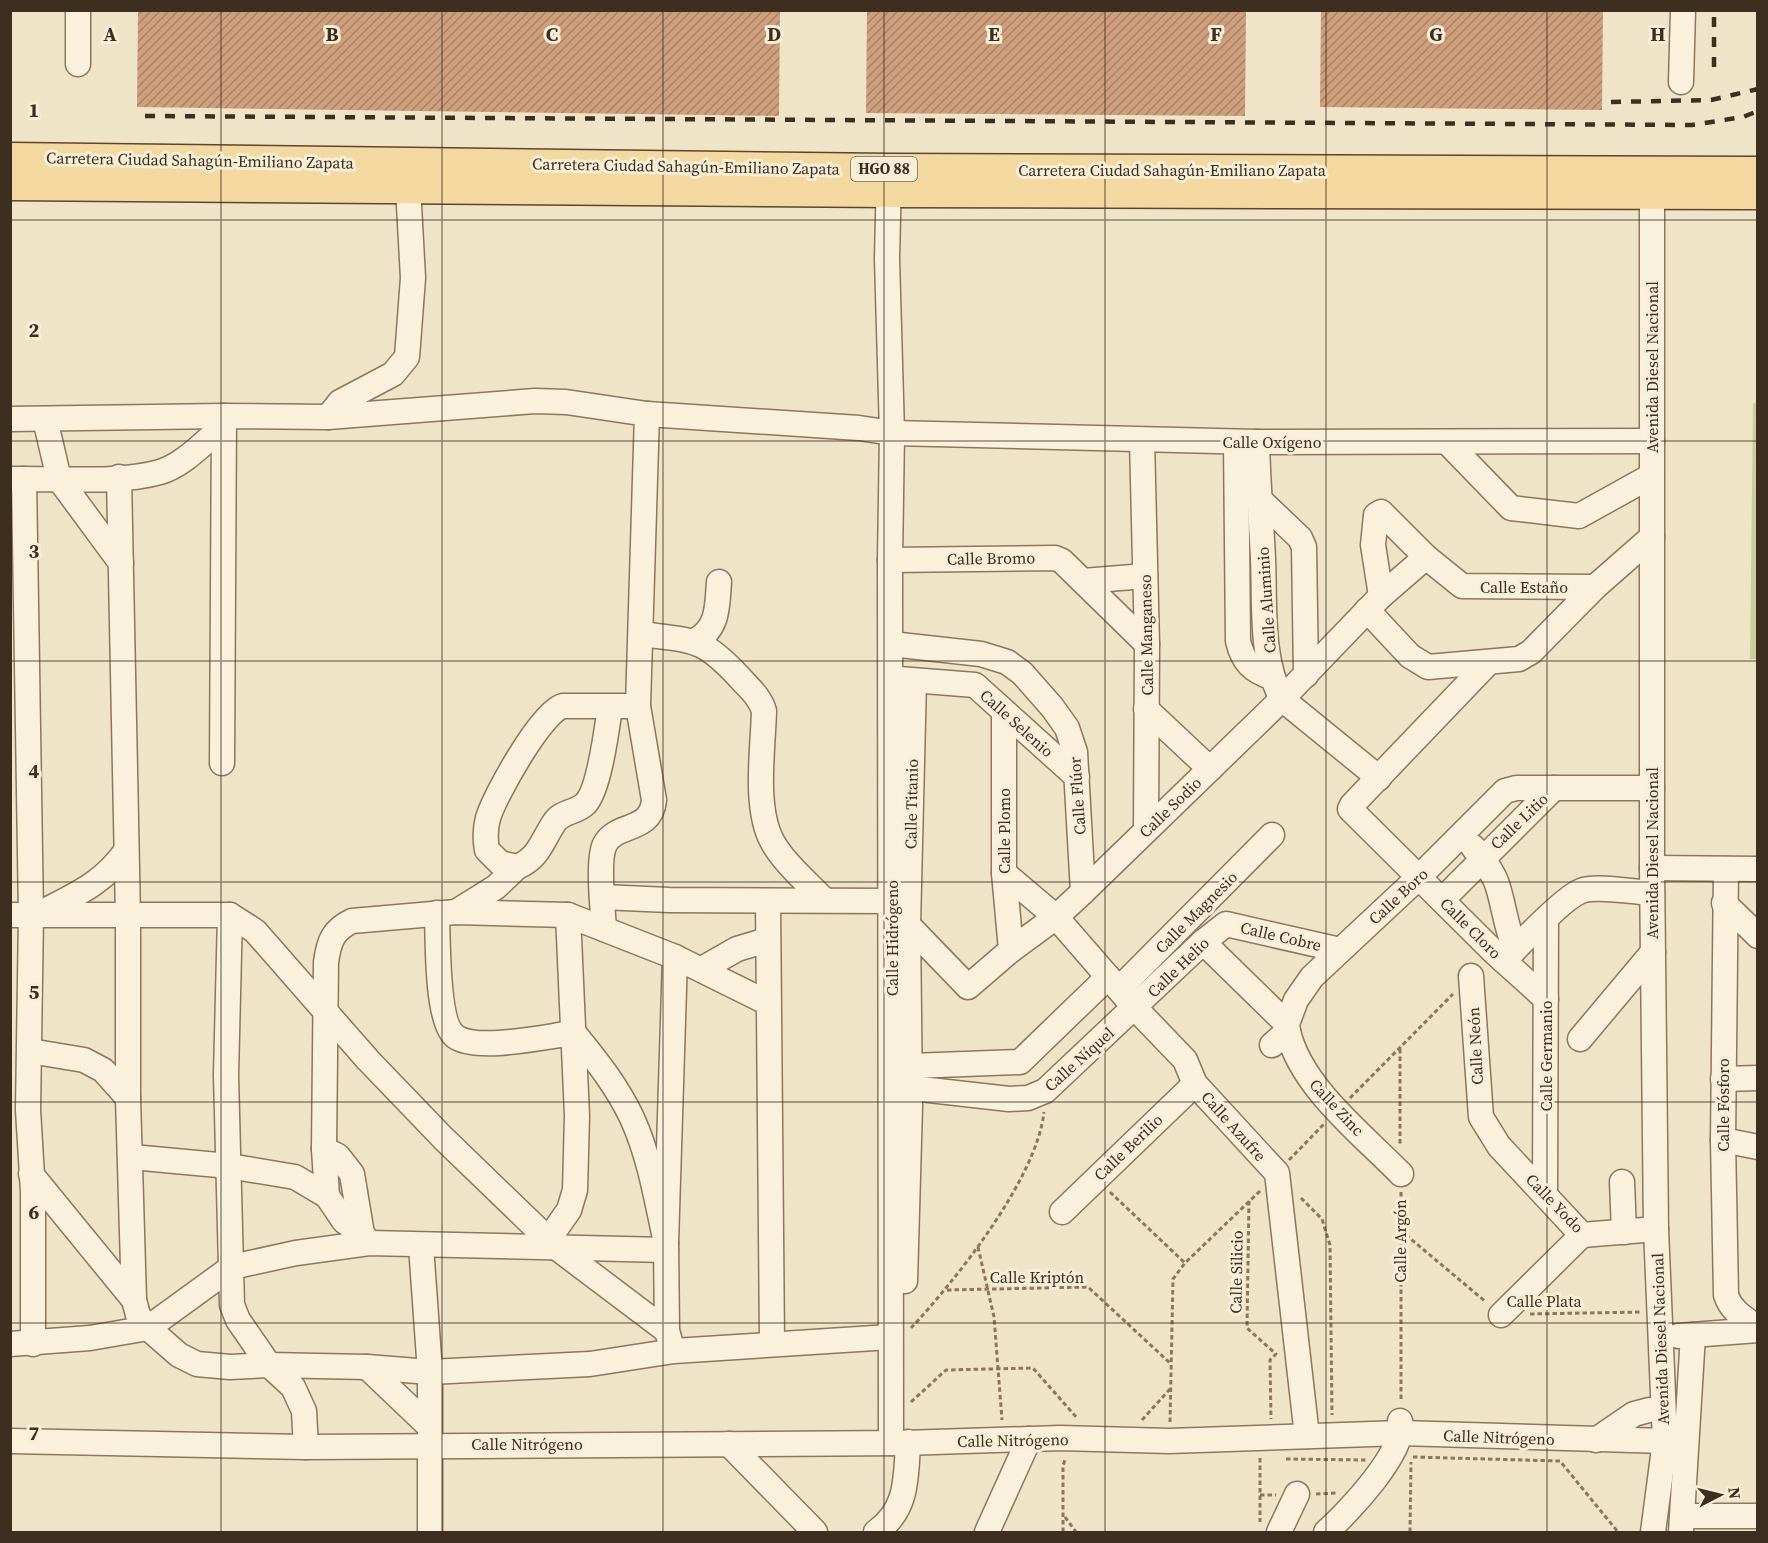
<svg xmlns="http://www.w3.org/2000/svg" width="1768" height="1543" viewBox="0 0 1768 1543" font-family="'Source Serif 4',serif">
	<defs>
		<pattern id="building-hatch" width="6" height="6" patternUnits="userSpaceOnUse" patternTransform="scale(1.5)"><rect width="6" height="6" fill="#cf9f7d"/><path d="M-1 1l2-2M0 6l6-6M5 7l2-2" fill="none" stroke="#a98266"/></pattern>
	</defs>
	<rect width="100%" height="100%" fill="#f0e4c8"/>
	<path fill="#c9cf9b" d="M1753,403H1758L1757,659H1750Z"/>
	<g fill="url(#building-hatch)">
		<path d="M138,10H780L779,116L137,107Z"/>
		<path d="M867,10H1246L1245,116L866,113Z"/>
		<path d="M1321,10H1603L1602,110L1320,107Z"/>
	</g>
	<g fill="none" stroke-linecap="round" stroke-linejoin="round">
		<g stroke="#8d765c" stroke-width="27">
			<g id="minor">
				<path d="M78,64V10"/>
				<path d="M1681,82L1683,10"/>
				<path d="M889,174L887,259L892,433L890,560L891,1443"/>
				<path d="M1652,177V868L1656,1229L1665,1441L1653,1532"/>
				<path d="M328,417L340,402L393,374L407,357L413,278L408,187"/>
				<path d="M10,419L224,416L328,417L535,401L566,402L647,414L859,428L892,433L1257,442L1652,441"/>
				<path d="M45,419L59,479L121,563"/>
				<path d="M1142,440L1147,644L1146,829"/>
				<path d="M1236,442L1238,641C1243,662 1252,671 1273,678"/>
				<path d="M1257,442C1258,481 1261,520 1263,558C1265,603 1260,659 1282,699L1379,778"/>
				<path d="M1447,442L1511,508L1579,516L1651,476"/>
				<path d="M119,477L128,917V1098L134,1300L138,1315L148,1328L179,1355L197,1364L230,1367L269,1365L367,1367L430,1372L590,1364L674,1351L890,1337"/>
				<path d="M10,479C54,478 119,484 160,472C184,465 205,441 224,426"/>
				<path d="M24,479L31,915L28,1110L33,1192V1344"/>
				<path d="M1259,499L1300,538L1304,547L1306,675"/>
				<path d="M890,560L1055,558L1062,561L1147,644"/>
				<path d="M1083,581L1145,576"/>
				<path d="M1381,596L1373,545L1376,515L1381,512L1426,557L1462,586L1595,587"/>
				<path d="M1367,610L1410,656L1428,667L1519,659L1531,652L1595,587L1652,537"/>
				<path d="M641,634C694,641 702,637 740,678C749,688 760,697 764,711C763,749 754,807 772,841C784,863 807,882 824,900"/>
				<path d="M695,641C719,628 717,606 719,582"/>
				<path d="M891,644L981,654L1007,662L1022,673L1052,707L1067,728L1075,752L1083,892"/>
				<path d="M1488,663L1352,805L1350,809L1494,952L1546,999"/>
				<path d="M899,679L975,685L1077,777"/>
				<path d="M1146,709L1210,769"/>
				<path d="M1004,712V873L1011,950"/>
				<path d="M222,763L224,416"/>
				<path d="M1473,847C1482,858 1492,870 1497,884C1504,905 1506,928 1515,949"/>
				<path d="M517,867C539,858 542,841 554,823C561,811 576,813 585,804C599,791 607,728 610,707"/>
				<path d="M1652,868L1758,869"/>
				<path d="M1726,869L1723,1140L1726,1295C1731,1311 1744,1318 1758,1328"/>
				<path d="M1004,873L1056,917L1135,1008L1185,1060L1195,1084L1277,1173L1307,1436"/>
				<path d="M602,897L669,900L892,901"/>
				<path d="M1442,900L1554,788"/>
				<path d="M768,901L772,1344"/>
				<path d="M1724,903L1758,936"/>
				<path d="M456,912L496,887L517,867L500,863L487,850C485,839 485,829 488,818C495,795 542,711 563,706H638"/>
				<path d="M437,913C438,938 436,1024 456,1037C479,1052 547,1036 574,1033C596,1060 617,1086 632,1118C650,1157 657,1202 666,1243"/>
				<path d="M39,914C74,895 102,885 126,851"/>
				<path d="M10,915H230L255,931L368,1060L443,1138L557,1248L667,1331"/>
				<path d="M230,915L226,1075L232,1305L238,1320L269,1365L293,1387L304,1411L306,1447"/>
				<path d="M908,925L968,987L1011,950L1056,917L1083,892L1282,699L1381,596L1426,557"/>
				<path d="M604,929C603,911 597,859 605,844C617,822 651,833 654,800L638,706L647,414"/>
				<path d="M1203,942L1287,1024"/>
				<path d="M1504,961C1519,945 1563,898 1581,891C1596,885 1635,892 1652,893"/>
				<path d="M702,969L737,949L767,940"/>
				<path d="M1471,976L1481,1117L1499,1146L1582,1235"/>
				<path d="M1119,989L1272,835"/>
				<path d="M1288,1031C1300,1086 1362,1134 1401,1174"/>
				<path d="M1580,1039L1653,952"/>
				<path d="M1272,1045L1288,1031L1287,1024L1296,1000L1312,977L1419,877L1505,791L1516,788H1652"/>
				<path d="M30,1051L84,1060L103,1070L128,1098"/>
				<path d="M911,1066L1020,1062L1108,977"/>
				<path d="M1723,1079L1758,1078"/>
				<path d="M894,1086L1009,1099L1028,1098L1045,1091L1203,942L1226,924L1340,950"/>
				<path d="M1723,1140L1758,1147"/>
				<path d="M324,1149L338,1156L352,1174L362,1234L368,1241"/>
				<path d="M132,1157L229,1166L295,1177L327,1196L344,1221L362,1234"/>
				<path d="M31,1174L134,1300"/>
				<path d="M1622,1182L1624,1232"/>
				<path d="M1545,1193L1546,919"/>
				<path d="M327,1196L324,1149L326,962C329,941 333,930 352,921L456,912L568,915L675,957L768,1003"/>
				<path d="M1062,1212L1195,1084"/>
				<path d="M1582,1235L1656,1229"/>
				<path d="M548,1240L569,1210L575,1190L577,1116L568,915"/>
				<path d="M421,1246L430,1372V1532"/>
				<path d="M905,1281L910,1106L908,925L914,681"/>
				<path d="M1501,1315L1582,1235"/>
				<path d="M1678,1336L1758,1330"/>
				<path d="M670,1341L667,1331L666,1243L675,957"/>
				<path d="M10,1344L90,1338L148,1328L232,1267L296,1253L369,1243L666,1250"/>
				<path d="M367,1367L429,1426"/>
				<path d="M1596,1440L1634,1414L1649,1410"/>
				<path d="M10,1441L306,1447L904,1443L1060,1438L1169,1441L1401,1433L1665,1441"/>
				<path d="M729,1444L815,1532"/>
				<path d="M1684,1516H1758"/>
				<path d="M876,1532C908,1510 906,1477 908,1442"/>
				<path d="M987,1532L1029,1439"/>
				<path d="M1279,1532L1297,1494"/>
				<path d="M1326,1532C1347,1514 1409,1448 1400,1421"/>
				<path d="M1681,1532L1693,1335"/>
			</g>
		</g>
		<g stroke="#5b4430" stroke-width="33">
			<g id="major">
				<path d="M10,158L889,169L1758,172"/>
				<path d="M10,185L888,192L1758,194"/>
			</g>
		</g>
		<g stroke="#8d765c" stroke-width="3" stroke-dasharray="4.5 3" stroke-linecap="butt">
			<path d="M1400,1049V1146"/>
			<path d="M1350,1098L1453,994"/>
			<path d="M1289,1160L1324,1124"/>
			<path d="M1110,1192L1185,1263"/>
			<path d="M1401,1192V1401"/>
			<path d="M1301,1198L1322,1219L1330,1245L1332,1415"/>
			<path d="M1249,1201L1247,1328L1276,1354L1270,1360L1271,1419"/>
			<path d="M1400,1230L1486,1302"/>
			<path d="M978,1247L994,1317L1002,1420"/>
			<path d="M947,1290L1088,1287L1170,1363"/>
			<path d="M1530,1314L1641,1312"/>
			<path d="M911,1328C956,1280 1037,1178 1044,1112"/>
			<path d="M911,1402L946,1370L1033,1368L1077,1418"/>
			<path d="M1142,1420L1170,1389"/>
			<path d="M1170,1422L1173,1279L1185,1263L1260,1191"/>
			<path d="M1413,1457L1560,1461L1618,1532"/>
			<path d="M1260,1458V1522"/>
			<path d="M1286,1459L1366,1460"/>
			<path d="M1316,1494L1336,1493"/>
			<path d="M1260,1495H1276"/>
			<path d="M1065,1517L1076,1532"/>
			<path d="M1063,1532V1465L1066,1458"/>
			<path d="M1410,1532L1411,1462"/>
		</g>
		<use href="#minor" stroke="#faf1dc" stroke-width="24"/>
		<use href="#major" stroke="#f3d9a0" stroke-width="30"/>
		<g stroke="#3d2e20" stroke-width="4.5" stroke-dasharray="10 10" stroke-linecap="butt">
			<path d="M1714,67V10"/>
			<path d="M1611,102L1711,100L1758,89"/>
			<path d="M145,116L1692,125L1743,117L1758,111"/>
		</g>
	</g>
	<path fill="none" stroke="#3d2e20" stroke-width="1.5" stroke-opacity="0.55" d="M221,10V1532M442,10V1532M663,10V1532M884,10V1532M1105,10V1532M1326,10V1532M1547,10V1532M10,220H1758M10,441H1758M10,661H1758M10,882H1758M10,1102H1758M10,1323H1758"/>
	<g text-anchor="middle" stroke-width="6" stroke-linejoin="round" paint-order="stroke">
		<rect fill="#f7eed8" stroke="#756857" stroke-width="1.5" x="851" y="157" width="66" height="24" rx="4.5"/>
		<g font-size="15" font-weight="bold" fill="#3d2e20">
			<text x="884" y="174">HGO 88</text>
		</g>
		<g font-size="16" fill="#3d2e20" stroke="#f7eed8">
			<text transform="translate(200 160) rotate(1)" y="6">Carretera Ciudad Sahagún-Emiliano Zapata</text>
			<text transform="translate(686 166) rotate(1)" y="6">Carretera Ciudad Sahagún-Emiliano Zapata</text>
			<text x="1172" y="176">Carretera Ciudad Sahagún-Emiliano Zapata</text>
			<text transform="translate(1652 367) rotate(-90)" y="6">Avenida Diesel Nacional</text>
			<text x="1272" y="448">Calle Oxígeno</text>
			<text transform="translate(991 558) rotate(-1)" y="6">Calle Bromo</text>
			<text x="1524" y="593">Calle Estaño</text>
			<text transform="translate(1266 600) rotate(-94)" y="6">Calle Aluminio</text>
			<text transform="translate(1146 635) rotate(-91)" y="6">Calle Manganeso</text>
			<text transform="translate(1017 723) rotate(42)" y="6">Calle Selenio</text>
			<text transform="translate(1077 796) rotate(-94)" y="6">Calle Flúor</text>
			<text transform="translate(911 804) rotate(-89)" y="6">Calle Titanio</text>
			<text transform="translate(1170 807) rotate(-44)" y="6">Calle Sodio</text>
			<text transform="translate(1519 821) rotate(-44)" y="6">Calle Litio</text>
			<text transform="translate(1004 831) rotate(-90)" y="6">Calle Plomo</text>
			<text transform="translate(1652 853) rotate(-90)" y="6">Avenida Diesel Nacional</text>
			<text transform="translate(1398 896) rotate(-43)" y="6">Calle Boro</text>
			<text transform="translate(1196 912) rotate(-45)" y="6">Calle Magnesio</text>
			<text transform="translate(1471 928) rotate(45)" y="6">Calle Cloro</text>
			<text transform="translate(1281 936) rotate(13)" y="6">Calle Cobre</text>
			<text transform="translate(892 938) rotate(-90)" y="6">Calle Hidrógeno</text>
			<text transform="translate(1178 967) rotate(-44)" y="6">Calle Helio</text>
			<text transform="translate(1475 1046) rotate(-93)" y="6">Calle Neón</text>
			<text transform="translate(1546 1056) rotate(-90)" y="6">Calle Germanio</text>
			<text transform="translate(1079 1059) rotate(-42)" y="6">Calle Níquel</text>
			<text transform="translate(1723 1105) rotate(-90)" y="6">Calle Fósforo</text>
			<text transform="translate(1337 1107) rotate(47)" y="6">Calle Zinc</text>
			<text transform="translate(1234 1126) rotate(48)" y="6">Calle Azufre</text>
			<text transform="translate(1128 1147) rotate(-44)" y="6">Calle Berilio</text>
			<text transform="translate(1555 1203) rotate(46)" y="6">Calle Yodo</text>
			<text transform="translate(1400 1241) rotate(-90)" y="6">Calle Argón</text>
			<text transform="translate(1236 1272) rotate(-89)" y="6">Calle Silicio</text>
			<text x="1037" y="1283">Calle Kriptón</text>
			<text x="1544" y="1307">Calle Plata</text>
			<text transform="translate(1660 1339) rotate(-92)" y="6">Avenida Diesel Nacional</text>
			<text transform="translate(1499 1437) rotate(2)" y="6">Calle Nitrógeno</text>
			<text transform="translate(1013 1440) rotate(-1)" y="6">Calle Nitrógeno</text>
			<text x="527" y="1450">Calle Nitrógeno</text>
		</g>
	</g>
	<g font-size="20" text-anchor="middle" font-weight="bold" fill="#3d2e20" stroke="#f7eed8" stroke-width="6" stroke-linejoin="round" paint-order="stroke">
		<text x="110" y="41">A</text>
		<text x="332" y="41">B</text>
		<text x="552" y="41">C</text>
		<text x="774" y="41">D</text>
		<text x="994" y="41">E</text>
		<text x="1216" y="41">F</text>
		<text x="1436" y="41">G</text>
		<text x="1658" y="41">H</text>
		<text x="34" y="117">1</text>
		<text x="34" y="337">2</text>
		<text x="34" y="558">3</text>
		<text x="34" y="778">4</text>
		<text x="34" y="999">5</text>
		<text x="34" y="1219">6</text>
		<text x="34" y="1440">7</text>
	</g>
	<rect width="1768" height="1543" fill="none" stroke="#3d2e20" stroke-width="24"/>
	<g transform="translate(1720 1495) rotate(83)" stroke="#f7eed8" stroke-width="4.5" paint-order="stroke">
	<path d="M0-4.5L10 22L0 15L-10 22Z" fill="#3d2e20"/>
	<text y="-9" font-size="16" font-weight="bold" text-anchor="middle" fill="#3d2e20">N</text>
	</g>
</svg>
